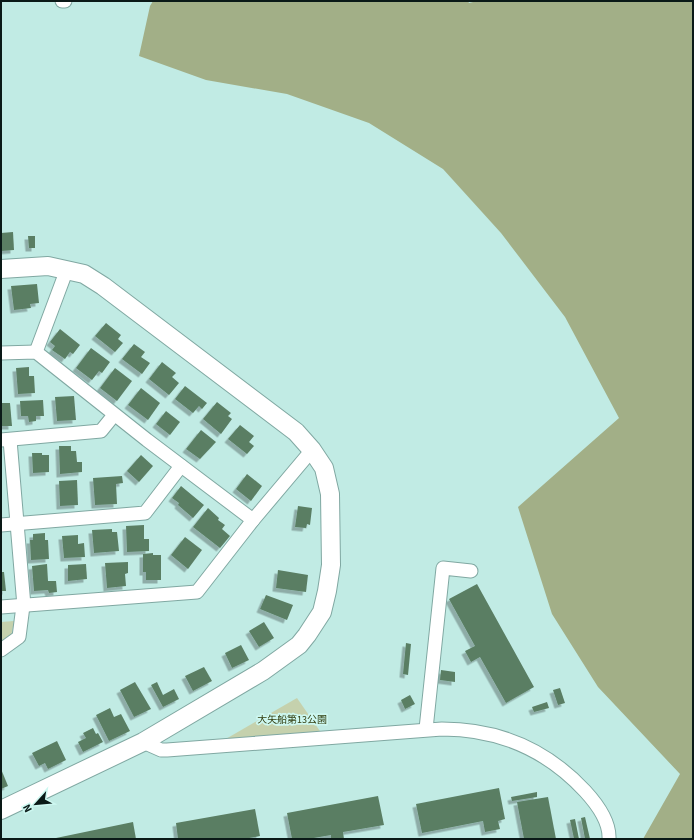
<svg xmlns="http://www.w3.org/2000/svg" width="694" height="840" viewBox="0 0 694 840" font-family="'Source Sans 3','Noto Sans JP',sans-serif">
	<defs>
		<filter id="shadow"><feDropShadow dx="-3.5" dy="3.5" stdDeviation="0" flood-color="#0004"/></filter>
	</defs>
	<rect width="100%" height="100%" fill="#c1ebe4"/>
	<g fill="#c5d1ad">
		<path d="M14,621L11,637L1,642V622Z"/>
		<path d="M297,698L322,734L224,740Z"/>
	</g>
	<path fill="#a2af87" d="M153,1H468L469,3L477,1H693V839H643L680,774L598,687L552,614L518,507L619,418L565,317L501,233L443,169L369,123L287,94L206,80L139,56L150,6Z"/>
	<g fill="#5a7e64" filter="url(#shadow)">
		<path d="M13,232L14,250L1,251V233Z"/>
		<path d="M28,236H35V248H29Z"/>
		<path d="M37,284L39,303L30,304L31,308L14,310L11,286Z"/>
		<path d="M106,323L121,335L118,339L123,343L115,352L95,336Z"/>
		<path d="M60,329L80,345L73,354L70,352L65,359L52,350L55,346L50,342Z"/>
		<path d="M134,344L145,352L141,357L150,363L142,374L122,359Z"/>
		<path d="M91,348L110,362L102,373L99,371L92,380L76,368Z"/>
		<path d="M162,362L176,373L172,377L179,383L169,395L149,379Z"/>
		<path d="M29,367V376H34L35,393L18,394L16,368Z"/>
		<path d="M115,368L132,381L117,401L100,388Z"/>
		<path d="M185,386L207,403L202,409L199,406L193,413L175,399Z"/>
		<path d="M141,388L160,403L148,420L128,405Z"/>
		<path d="M74,396L76,420L57,421L55,397Z"/>
		<path d="M43,400L44,416H36V421L29,422L28,416H21L20,401Z"/>
		<path d="M217,402L231,413L228,416L232,419L221,434L203,419Z"/>
		<path d="M1,403H10L12,426H1Z"/>
		<path d="M166,411L180,422L170,435L156,424Z"/>
		<path d="M240,425L254,436L249,442L254,446L247,454L228,439Z"/>
		<path d="M201,430L216,442L200,459L186,449Z"/>
		<path d="M59,446H71V451H76L77,462H82V472L60,474Z"/>
		<path d="M32,453H42V455H49V472L33,473Z"/>
		<path d="M141,455L153,466L139,482L127,471Z"/>
		<path d="M247,474L262,486L251,501L236,489Z"/>
		<path d="M122,476L123,483L116,484L117,504L95,505L93,478Z"/>
		<path d="M77,480L78,505L60,506L59,481Z"/>
		<path d="M181,486L204,505L193,518L178,505L179,503L172,498Z"/>
		<path d="M298,506L312,508L310,525L307,524L306,528L295,527Z"/>
		<path d="M208,508L219,518L218,520L225,525L222,529L230,536L220,548L193,527Z"/>
		<path d="M144,525V539H149V551L127,552L126,526Z"/>
		<path d="M112,529V532H117L119,551L94,553L92,530Z"/>
		<path d="M45,533V540H48L49,559L31,560L30,540H33V534Z"/>
		<path d="M78,535V544L84,543L85,557L64,558L62,536Z"/>
		<path d="M185,537L202,550L188,569L171,555Z"/>
		<path d="M153,553V555H161V580H146V572H143V554Z"/>
		<path d="M128,562V573L125,574L126,586L107,588L105,563Z"/>
		<path d="M47,564L48,581H56L57,592L49,593L48,590L34,591L32,566Z"/>
		<path d="M86,564L87,579L68,581V565Z"/>
		<path d="M278,570L308,575L306,592L276,588Z"/>
		<path d="M1,572H4L6,591H1Z"/>
		<path d="M477,584L534,687L506,703L480,657L471,662L465,651L475,646L449,599Z"/>
		<path d="M266,595L293,605L287,620L260,609Z"/>
		<path d="M264,622L274,638L259,647L249,631Z"/>
		<path d="M406,643L411,644L408,675L403,674Z"/>
		<path d="M241,645L249,660L232,668L225,653Z"/>
		<path d="M204,667L212,681L193,691L185,676Z"/>
		<path d="M441,670L455,672V682L440,680Z"/>
		<path d="M135,682L151,709L134,717L120,690Z"/>
		<path d="M157,682L163,695L174,689L179,699L163,707L151,685Z"/>
		<path d="M560,688L565,703L558,705L553,690Z"/>
		<path d="M410,695L415,704L405,709L401,700Z"/>
		<path d="M547,702L549,708L534,712L532,707Z"/>
		<path d="M110,708L114,717L121,714L130,731L109,741L96,715Z"/>
		<path d="M93,728L96,734L98,733L103,742L83,752L78,742L86,738L83,733Z"/>
		<path d="M57,741L66,760L48,769L45,763L39,766L32,753Z"/>
		<path d="M1,769L8,786L1,789Z"/>
		<path d="M499,788L505,819L498,821L500,829L485,832L483,821L422,833L416,804Z"/>
		<path d="M537,792V797L512,801L511,797Z"/>
		<path d="M378,796L384,825L343,832L344,839H331V835L308,839H292L287,813Z"/>
		<path d="M548,797L556,839H524L517,802Z"/>
		<path d="M255,809L260,836L244,839H178L176,823Z"/>
		<path d="M585,817L590,839H585L581,818Z"/>
		<path d="M575,819L579,839H574L570,820Z"/>
		<path d="M133,822L136,839H56V838Z"/>
	</g>
	<g fill="none" stroke-linecap="round" stroke-linejoin="round">
		<g stroke="#80a8a2" stroke-width="15">
			<g id="street">
				<path d="M62,1H65"/>
				<path d="M36,352L67,269"/>
				<path d="M1,353L36,352L147,440L253,520"/>
				<path d="M1,440L101,431L114,415"/>
				<path d="M10,440L24,606"/>
				<path d="M1,525L145,513L181,466"/>
				<path d="M1,607L197,592L253,520L312,450"/>
				<path d="M1,650L19,637L23,606"/>
				<path d="M426,729L443,568L471,571"/>
				<path d="M143,742L161,750H167L442,729C499,729 546,749 585,791C597,804 610,821 609,839"/>
			</g>
		</g>
		<g stroke="#80a8a2" stroke-width="20">
			<path id="secondary" d="M1,269L48,266L84,274L103,286L296,432L312,450L324,468L330,494L331,565L327,591L322,612L307,635L299,645L263,671L143,742L1,810"/>
		</g>
		<use href="#street" stroke="#fff" stroke-width="13"/>
		<use href="#secondary" stroke="#fff" stroke-width="18"/>
	</g>
	<g text-anchor="middle" stroke-width="3.5" stroke-linejoin="round" paint-order="stroke">
		<g font-size="10" fill="#303c0e" stroke="#cef8f1">
			<text x="292" y="723">大矢船第13公園</text>
		</g>
	</g>
	<rect width="694" height="840" fill="none" stroke="#0a1917" stroke-width="4"/>
	<g transform="translate(36 804) rotate(243)" stroke="#cef8f1" stroke-width="3" paint-order="stroke">
	<path d="M0-3L7 15L0 10L-7 15Z" fill="#0a1917"/>
	<text y="-6" font-size="11" font-weight="bold" text-anchor="middle" fill="#0a1917">N</text>
	</g>
</svg>
